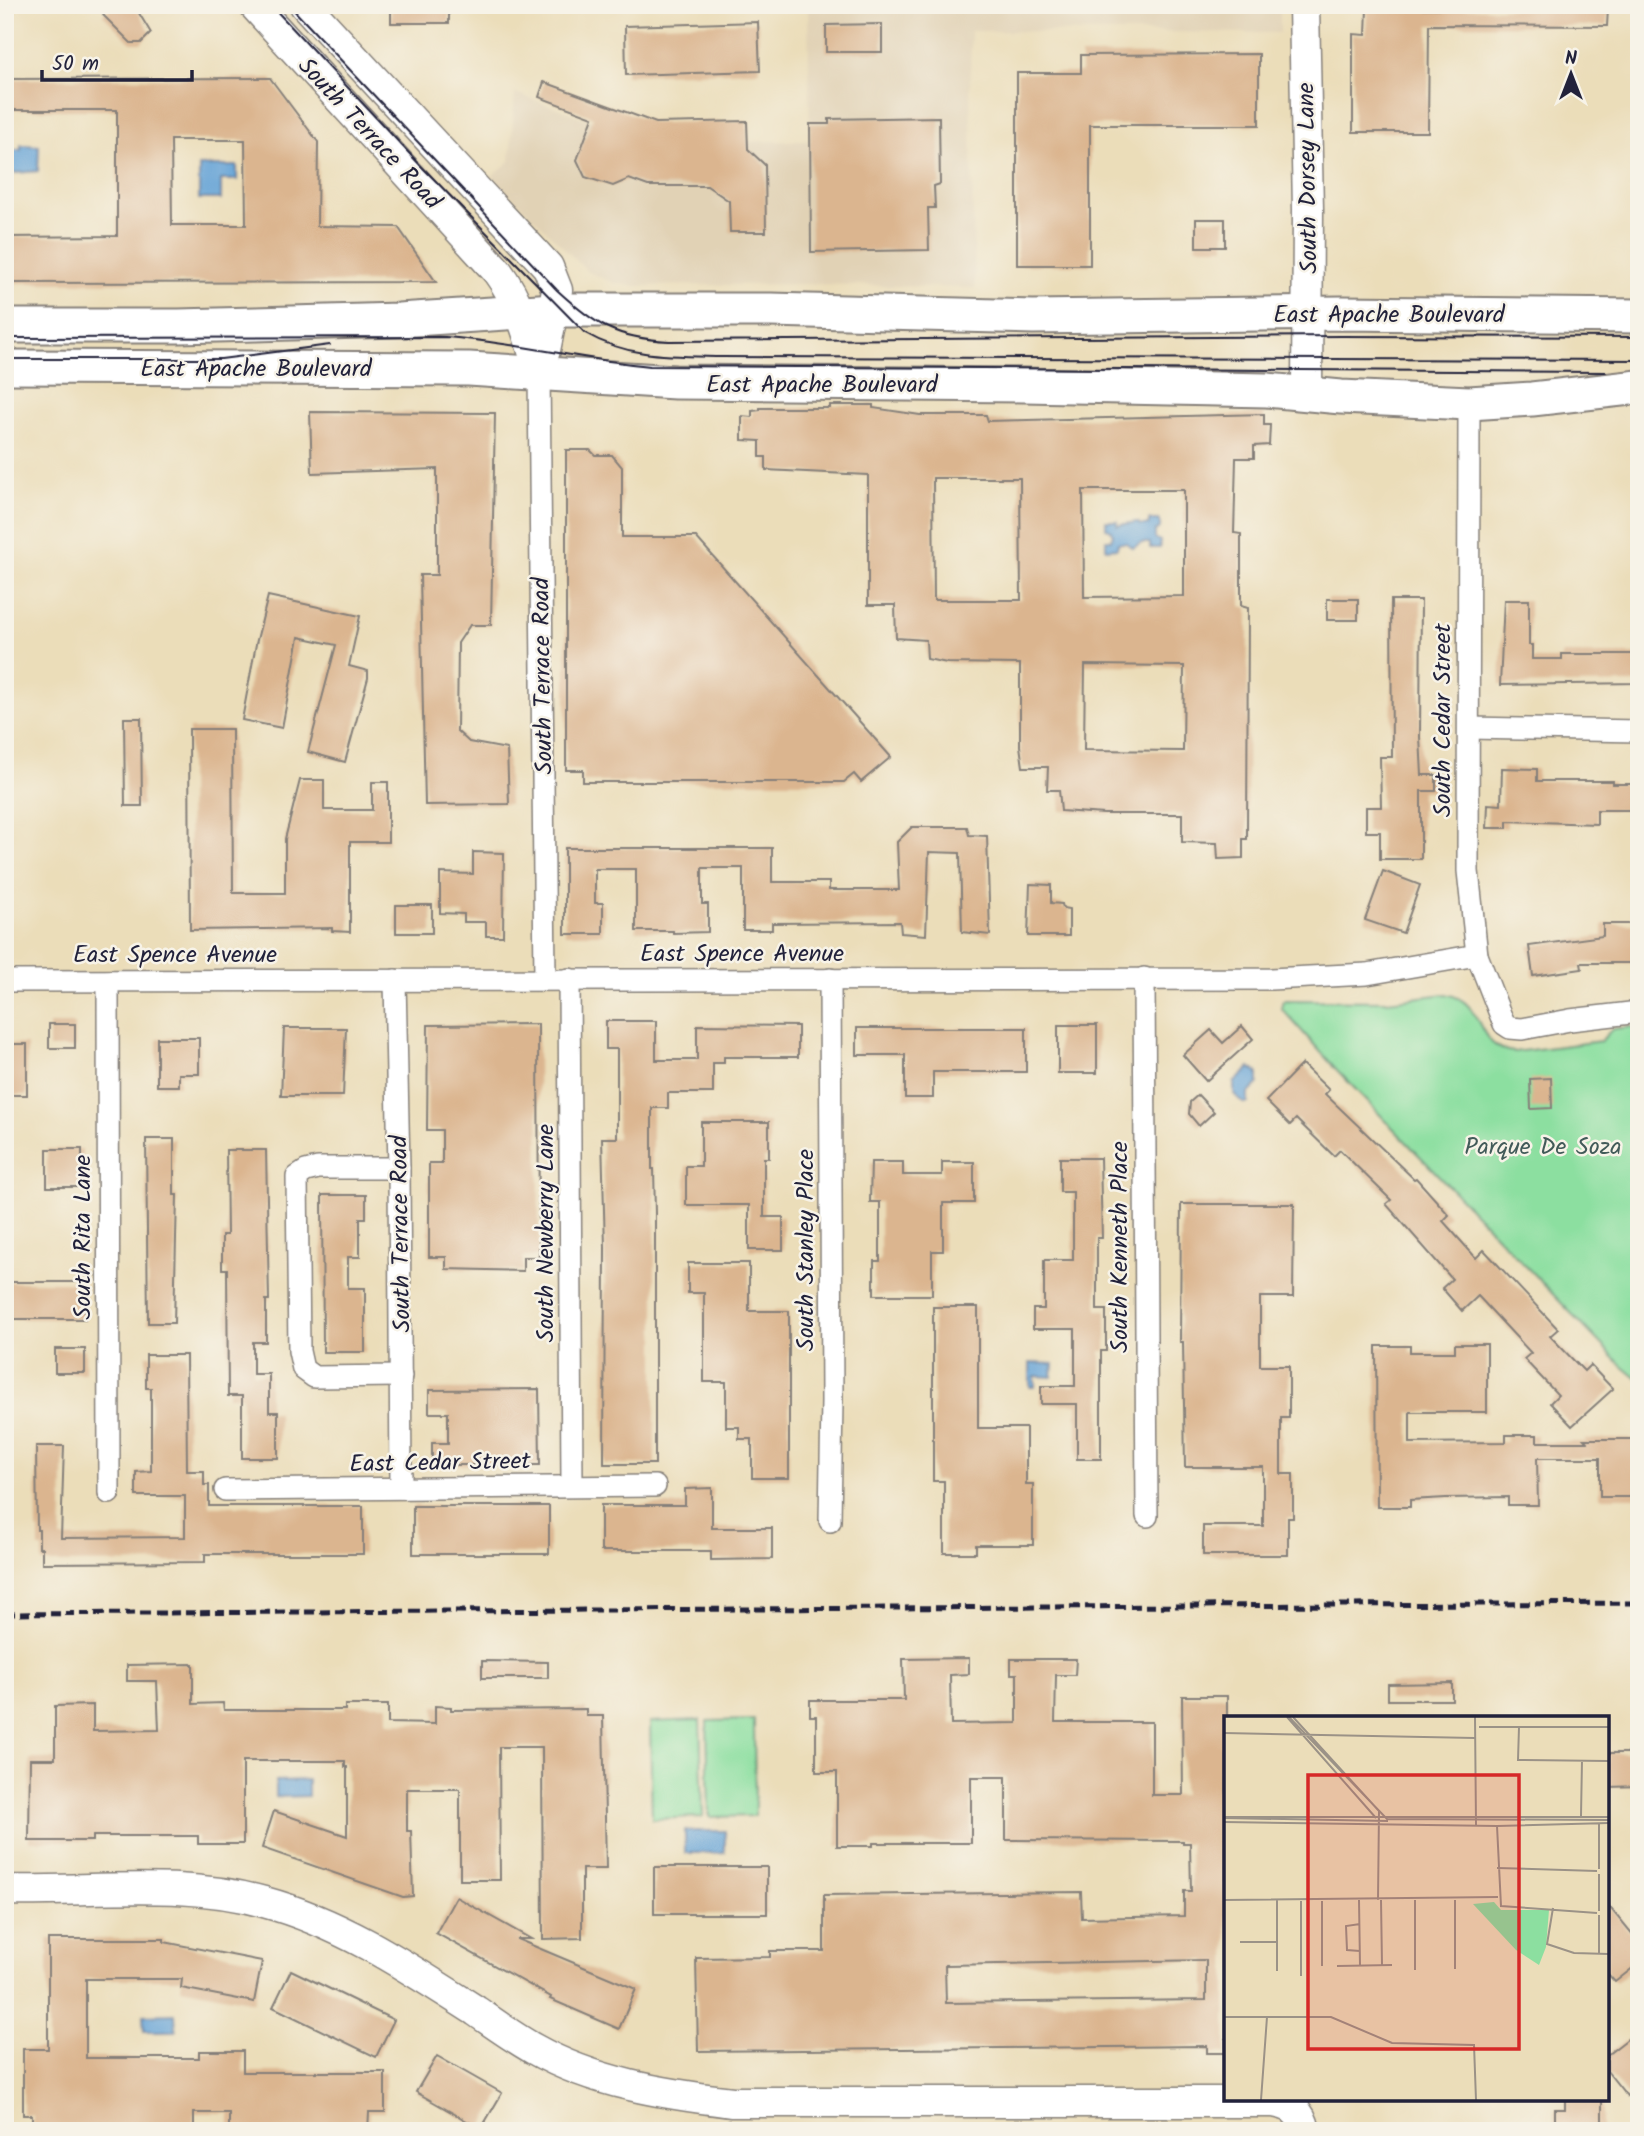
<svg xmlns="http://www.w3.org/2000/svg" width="1644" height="2136" viewBox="0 0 1644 2136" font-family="Kalam,sans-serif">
	<rect width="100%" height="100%" fill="#f7f3e8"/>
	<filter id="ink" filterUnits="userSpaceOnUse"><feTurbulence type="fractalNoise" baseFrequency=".0143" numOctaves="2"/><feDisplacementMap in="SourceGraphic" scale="14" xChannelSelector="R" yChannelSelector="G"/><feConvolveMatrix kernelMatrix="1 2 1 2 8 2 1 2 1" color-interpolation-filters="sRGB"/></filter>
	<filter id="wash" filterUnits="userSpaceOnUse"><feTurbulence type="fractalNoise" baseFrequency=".00686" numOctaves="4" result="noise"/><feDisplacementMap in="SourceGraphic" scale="28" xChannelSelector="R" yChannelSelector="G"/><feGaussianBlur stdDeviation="1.57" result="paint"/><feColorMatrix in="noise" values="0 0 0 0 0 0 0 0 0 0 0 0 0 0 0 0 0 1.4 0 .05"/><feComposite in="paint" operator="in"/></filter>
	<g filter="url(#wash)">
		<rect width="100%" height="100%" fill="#ebddb9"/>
		<path fill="#e1d2b5" d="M808,5H1280V33L971,31L970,89L975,288L812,284L634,286L614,283L588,272L492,176L510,161L515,93L654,143L810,141Z"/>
		<g fill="#8cdfa0" stroke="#57806e" stroke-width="2">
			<path d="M1446,994C1488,1002 1471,1047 1514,1052L1601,1041L1612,1029L1639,1026V1380L1621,1365L1336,1069L1281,1008L1283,1000L1387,1001Z"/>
			<path d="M700,1720L703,1817L652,1819L650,1722Z"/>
			<path d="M754,1720L755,1816L709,1817L707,1721Z"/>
		</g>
		<g fill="#63a2d6" stroke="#426288" stroke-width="2">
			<path d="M21,145L39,146L38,171L5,174V150H21Z"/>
			<path d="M199,166H237V180H221V199H199Z"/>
			<path d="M1149,520H1160V528L1155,531V538L1160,541V548H1150V543H1141L1133,548L1126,543H1118L1117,548L1106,549V540H1111L1113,534L1110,529L1106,528V521H1117V525L1137,522L1141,525H1149Z"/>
			<path d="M1250,1068L1258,1072V1084L1248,1094V1103H1243L1234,1094V1083Z"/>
			<path d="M1030,1363L1053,1364L1052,1377L1035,1376V1387H1030Z"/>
			<path d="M308,1780V1796L276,1797V1781Z"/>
			<rect x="685" y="1831" width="40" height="22"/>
			<path d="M175,2014L176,2031H144L143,2015Z"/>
		</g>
		<g id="blocks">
			<g fill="#dbb58f" fill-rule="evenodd">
				<path d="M113,5H134L151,33L141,43H131L103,15Z"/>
				<rect x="391" y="5" width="58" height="18"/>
				<path d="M1367,8L1608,9L1607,26L1429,25L1428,132H1353V34L1366,35Z"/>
				<path d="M758,22L760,71L626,75L625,26Z"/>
				<path d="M882,24V52H826V25Z"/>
				<path d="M1259,54V125H1090V265H1017V73H1081V55Z"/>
				<path d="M270,78L318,142L317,226L398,227L436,282L5,283V237L117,236V110H5V79ZM171,140H245L246,225H172Z"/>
				<path d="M544,82L656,123L747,121L748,149L765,165L766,232H730L729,201L707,186H648L629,179L613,186L585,177L577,160L593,117L539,97Z"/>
				<path d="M939,117L940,184L934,186L935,208H928L929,250L811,252L810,124H829V119Z"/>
				<rect x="1196" y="219" width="29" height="28"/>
				<path d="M830,405H873V408L920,415H986L988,421L1264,414V425H1270L1269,445L1254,446V458H1236L1234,533L1241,534V606L1248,608L1247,839H1243V858L1218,859L1217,843L1182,842V814H1104L1061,811L1059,790H1047L1048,767H1023L1020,746V664L947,663L927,659L926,640L896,638L895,605H868V475L766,470V457H760V441L742,440V416L752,417V411L760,410V408H830ZM933,478H1020L1021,600H934ZM1083,490H1184V596L1084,597ZM1085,665L1184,666L1183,751L1084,750Z"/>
				<path d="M310,412L495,413L491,625H470L458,643L457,731L469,742L507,749L509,804L425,805L420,575H437V469L312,473Z"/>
				<path d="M566,450H590L595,455H612L622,467V537H696L891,757L861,782L854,774L844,782H583V770H566Z"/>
				<path d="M268,596L360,616L349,666L368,671V678L345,762L308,752L336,645L299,637L282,728L242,720L256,644Z"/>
				<rect x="1327" y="599" width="31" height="21"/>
				<path d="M1391,600H1421L1420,737L1422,775H1436V791H1421V859H1380V832H1366V807H1381L1380,757H1392Z"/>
				<path d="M1504,600H1529V645H1532V659H1562V654H1639V683L1500,685Z"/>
				<path d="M124,718H141L142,806H125Z"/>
				<path d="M189,729H232L233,893H285V839L300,780H324V810H372V782H388V842H350V932L332,931V928L190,930Z"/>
				<path d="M1502,768L1537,769V781H1613V784H1639V810H1597V824L1507,821V828H1487L1488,804L1501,805Z"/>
				<path d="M912,827H967L969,835L987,836L990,935L962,932L960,853L929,852L926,935L901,933L900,922L772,923V930H743V868H702V904H708V932L673,933V931H636V869H595V903H603V934H565V848H772V882H829V890H899L897,842Z"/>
				<path d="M473,852L504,853L503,936H486V922H464V914L440,913V873L473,874Z"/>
				<path d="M1383,871L1420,885L1403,933L1365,920Z"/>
				<path d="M1030,884L1051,885V903L1062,904L1063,908L1069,909V936H1028Z"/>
				<rect x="396" y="905" width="36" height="28"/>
				<path d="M1603,924H1633V934H1639V963H1581L1582,969L1533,976L1529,946L1603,936Z"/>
				<path d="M606,1021H656V1060H697V1025L798,1026V1057H724V1063H713V1093H668V1108H652V1169H654L655,1213V1464H604L605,1247L602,1138H617V1049H606Z"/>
				<rect x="49" y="1024" width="26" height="24"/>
				<path d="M538,1024L539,1257H523V1271L446,1269V1257H429V1163H442V1130H427L428,1025Z"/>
				<rect x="1058" y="1025" width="39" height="48"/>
				<path d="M1242,1026L1253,1039L1206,1081L1183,1055L1211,1030L1223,1043Z"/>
				<path d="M284,1028H346L343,1096H281Z"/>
				<path d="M857,1028H1026V1072H933V1098H905V1055H857Z"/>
				<path d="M157,1038H199V1074H179V1086H157Z"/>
				<rect x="5" y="1044" width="22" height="51"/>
				<path d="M1302,1064L1329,1090L1325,1094L1414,1179L1416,1178L1449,1215L1443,1221L1476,1258L1484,1250L1558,1329L1550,1336L1584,1371L1590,1365L1613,1389L1572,1426L1550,1403L1558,1395L1524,1359L1531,1353L1478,1296L1462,1311L1442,1288L1452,1279L1386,1204L1391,1200L1340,1150L1334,1156L1296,1119L1290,1125L1266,1101Z"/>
				<path d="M1551,1078L1552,1108L1531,1109L1530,1079Z"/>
				<path d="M1198,1095L1214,1112L1199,1126L1189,1114L1190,1102Z"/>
				<path d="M701,1122H769V1158H764V1217H783V1250H749V1205H686V1166H701Z"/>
				<path d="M146,1139H174V1195H177L174,1323H148Z"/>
				<rect x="47" y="1149" width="35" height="38"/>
				<path d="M226,1150H266L269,1300H266V1342H253V1374H269V1412H278V1458H242V1396H228L227,1269H222V1235H227Z"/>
				<path d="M1060,1158H1100L1102,1238H1097V1310H1106V1351H1101V1459H1077V1404H1041V1386H1075V1329H1033V1309H1044V1260H1073V1192H1060Z"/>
				<path d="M871,1162H903V1175H942V1162H974V1203H943V1251H932V1295H874V1261H880V1202H870Z"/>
				<path d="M322,1195H366V1218H360V1257H348V1288H365V1352H323Z"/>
				<path d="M1181,1204H1294L1293,1297H1260V1366H1289V1418H1281V1474H1293V1518H1288V1555H1203V1526H1263V1467H1185L1183,1342H1180Z"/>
				<path d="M688,1263H749V1311H789V1478H752V1439H739V1427H726V1382H704V1293H688Z"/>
				<rect x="5" y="1282" width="80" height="37"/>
				<path d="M933,1307H978V1428H1026V1484H1033V1545H976V1553H944V1481H933Z"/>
				<path d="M1455,1344H1487V1412H1410V1443L1506,1442V1435H1537V1442H1587L1584,1439H1639V1497H1600V1458H1537L1538,1505H1508V1497L1446,1498L1410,1500V1507H1377L1376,1346H1410V1352H1455Z"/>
				<rect x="55" y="1349" width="30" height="24"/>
				<path d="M146,1355H186L187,1471H204V1485H209V1506H363V1554H205V1562L42,1563V1548H39V1530H37L36,1446H64L61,1538L185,1537V1496H136V1472L151,1471V1388H146Z"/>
				<path d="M539,1389L540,1465H432V1443H448V1413H429V1390Z"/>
				<path d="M712,1488V1528H772V1559L711,1560V1551H601V1505H685V1489Z"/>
				<rect x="413" y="1506" width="136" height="48"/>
				<path d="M969,1658V1674L950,1675L951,1724L1017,1723V1674H1011V1659H1076L1075,1675H1056L1055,1722H1152V1795H1183L1182,1696H1227L1226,2053H1207V2046L698,2051L696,1958L770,1957V1951H824V1895L1081,1892L1082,1918L1184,1916V1891H1191L1190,1843H1183V1841L1006,1840V1777H971V1843H873V1846H837V1772H816V1716H810V1700H904L903,1659ZM1206,1960V2000L946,2003L945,1965Z"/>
				<path d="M482,1661L548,1662V1678H482Z"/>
				<path d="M193,1664V1704L223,1703L224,1710H345V1705H388V1723L435,1724V1706L451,1707V1710L586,1709V1716H603L606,1869H582V1938L543,1939L542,1747H499L500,1880H460V1789H407V1831H411L413,1896L403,1897L262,1848L274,1811L347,1836V1767H345V1761H243V1844H198V1836H93V1841H29L30,1759H55V1706L93,1705V1731L159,1730L157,1681H127V1665Z"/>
				<path d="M1452,1683V1700H1388V1684Z"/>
				<path d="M1609,1753H1639V1786L1609,1787Z"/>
				<rect x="654" y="1867" width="113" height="47"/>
				<path d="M456,1897L531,1939H517L636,1989L619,2029L550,1999L551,1997L436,1933Z"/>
				<path d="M1607,1904L1639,1943V1963L1615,1982L1607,1973Z"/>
				<path d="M48,1939H164V1942L262,1961L254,2002L181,1988L182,1979H86V2058H199V2051H243V2072H385V2112H369L368,2131H229V2113H194V2131H32V2115H23V2049H48Z"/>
				<path d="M291,1970L394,2020L376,2057L273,2007Z"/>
				<path d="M1639,2030V2087L1627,2096L1607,2071V2055Z"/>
				<path d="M437,2056L502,2093L481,2129L416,2092Z"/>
				<path d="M1565,2099H1602V2131H1555V2109H1565Z"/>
			</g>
		</g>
	</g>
	<g filter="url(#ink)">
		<use href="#blocks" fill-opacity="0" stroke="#86807a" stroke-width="2"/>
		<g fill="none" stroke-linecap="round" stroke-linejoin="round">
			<g stroke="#86807a" stroke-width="24">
				<g id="street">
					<path d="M539,372L545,979"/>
					<path d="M1469,403L1468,871L1477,955L1504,1024L1510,1028L1522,1029L1570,1020L1639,1012"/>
					<path d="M1469,728L1639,731"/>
					<path d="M1144,978L1147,1516"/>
					<path d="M569,979L572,1486"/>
					<path d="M395,980L399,1168L401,1488"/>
					<path d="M5,981L1271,979L1367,974L1477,955"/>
					<path d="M108,981L109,1493"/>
					<path d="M399,1168H318L306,1171L297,1177L299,1351L303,1369L314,1377L401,1376"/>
					<path d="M225,1490L655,1486"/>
					<path d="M830,1521L832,1401L830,979"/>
				</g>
			</g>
			<g stroke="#86807a" stroke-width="33">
				<g id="secondary">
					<path d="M254,5L497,271C520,302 529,336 539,372"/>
					<path d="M305,5L548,267L557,290L545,350L539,371"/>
					<path d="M1304,5L1308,210L1307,393"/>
					<path d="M5,1890C91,1892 180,1879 264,1902C342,1923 409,1968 476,2011C495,2024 514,2038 534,2049C594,2083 665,2094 732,2102H1273C1292,2105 1301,2111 1305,2131"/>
				</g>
			</g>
			<g stroke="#86807a" stroke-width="37">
				<g id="primary">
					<path d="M5,326H179L399,320L554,310H771L1033,317L1342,313L1639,316"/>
					<path d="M5,367L469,369L675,382L1024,385L1267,390L1341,397L1469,403L1532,399L1639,387"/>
				</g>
			</g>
			<use href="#street" stroke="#fff" stroke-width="21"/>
			<use href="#secondary" stroke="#fff" stroke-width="30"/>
			<use href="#primary" stroke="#fff" stroke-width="33"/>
			<g stroke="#22223b" stroke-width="2">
				<path d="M271,5L420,165L585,333C628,358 673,356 721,357L1639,360"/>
				<path d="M289,5L557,290C595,325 615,338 669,341L1342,336L1639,337"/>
				<path d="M5,338L445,337C514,342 581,360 650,366L1606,372"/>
				<path d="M5,359H221L330,345"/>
			</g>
			<path stroke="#22223b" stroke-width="5" stroke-dasharray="10 5" stroke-linecap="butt" d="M5,1614L1639,1603"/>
		</g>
	</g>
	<g text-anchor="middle" stroke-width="5" stroke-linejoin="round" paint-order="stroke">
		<g font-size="24" fill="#22223b" stroke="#f7f3e8">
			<text transform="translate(370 133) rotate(47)" y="8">South Terrace Road</text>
			<text transform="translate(1307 178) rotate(-91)" y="8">South Dorsey Lane</text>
			<text x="1389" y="322">East Apache Boulevard</text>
			<text x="256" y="376">East Apache Boulevard</text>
			<text x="822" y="392">East Apache Boulevard</text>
			<text transform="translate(542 676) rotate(-91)" y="8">South Terrace Road</text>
			<text transform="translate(1442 720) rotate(-90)" y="8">South Cedar Street</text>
			<text x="742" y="961">East Spence Avenue</text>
			<text x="175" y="962">East Spence Avenue</text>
			<text transform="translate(545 1233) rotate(-90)" y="8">South Newberry Lane</text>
			<text transform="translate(400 1234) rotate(-91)" y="8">South Terrace Road</text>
			<text transform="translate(82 1237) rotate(-90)" y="8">South Rita Lane</text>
			<text transform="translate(1119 1247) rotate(-90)" y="8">South Kenneth Place</text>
			<text transform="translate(805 1250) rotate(-90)" y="8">South Stanley Place</text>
			<text transform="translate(440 1462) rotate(-1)" y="8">East Cedar Street</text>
		</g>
		<g font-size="24" fill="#425b59" stroke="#f7f3e8">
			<text x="1543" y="1154">Parque De Soza</text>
		</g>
	</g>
	<g transform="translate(1224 1716)">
		<rect width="385" height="385" fill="#ebddb9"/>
		<path d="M270,186L277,194H325L322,231L315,249L292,234L249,188Z" fill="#8cdfa0"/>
		<path fill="none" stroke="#9b9287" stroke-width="2" d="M63,1L152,102M65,1L163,103L385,104M69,1L155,95L154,184M251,1L252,109M255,11H385M295,11L294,44L385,45M0,17L251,22M357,100L358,44M0,101H385M0,102L164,105M0,106L273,110L385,107M375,107V153M273,110L277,190L373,197M273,152L373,155M0,184L274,181M53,184V255M135,184L136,250M157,184L158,249M231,184V253M77,185V260M98,185V250M329,192L323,228L350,237L385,238M375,195V158M136,208L122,210L123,234L136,235M16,226H53M375,238V199M113,250L168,249M191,254V184M0,301H107L168,327L250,329L252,384M37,384L43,301"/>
		<path fill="#d62828" fill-opacity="0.15" stroke="#d62828" stroke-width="3.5" d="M84,59H295V333H84Z"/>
		<rect width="385" height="385" fill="none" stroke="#22223b" stroke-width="3.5"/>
	</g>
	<rect width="1644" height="2136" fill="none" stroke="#f7f3e8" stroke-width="28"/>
	<g transform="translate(1571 74)" stroke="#f7f3e8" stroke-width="5" paint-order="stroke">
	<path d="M0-5L12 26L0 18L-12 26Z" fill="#22223b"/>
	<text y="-10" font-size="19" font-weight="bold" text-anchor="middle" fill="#22223b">N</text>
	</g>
	<path d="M42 70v10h150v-10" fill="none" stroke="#22223b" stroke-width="3.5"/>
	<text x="52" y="70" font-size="21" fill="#22223b" stroke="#f7f3e8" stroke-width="5" paint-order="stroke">50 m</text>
</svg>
